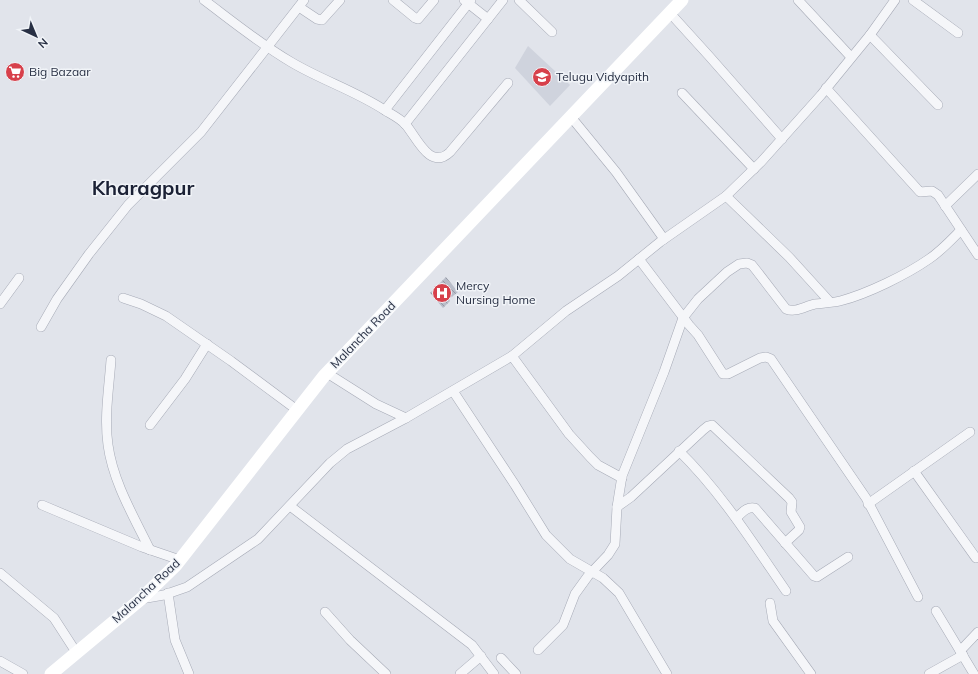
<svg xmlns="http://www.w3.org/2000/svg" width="978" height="674" viewBox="0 0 978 674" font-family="Mulish,sans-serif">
	<defs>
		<pattern id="building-back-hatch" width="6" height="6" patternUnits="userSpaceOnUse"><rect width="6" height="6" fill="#b8bdc9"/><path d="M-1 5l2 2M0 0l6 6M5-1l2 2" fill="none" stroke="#969aa5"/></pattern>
	</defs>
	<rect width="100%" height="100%" fill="#e1e4eb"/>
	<path fill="#cfd3dd" d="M528,46L570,85L550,106L515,68Z"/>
	<path fill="url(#building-back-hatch)" d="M446,277L458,292L449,299L450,301L443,308L430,293Z"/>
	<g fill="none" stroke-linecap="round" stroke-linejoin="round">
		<g stroke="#a6aab6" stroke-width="10">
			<g id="street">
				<path d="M204,0C232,21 260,44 291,62C321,80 356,91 386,111C393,115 401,119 406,125C417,138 430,171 450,152L508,83"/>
				<path d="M393,0L415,18L418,19L434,0"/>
				<path d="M464,0L488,19"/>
				<path d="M519,0L552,32"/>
				<path d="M798,0L851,57"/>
				<path d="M913,0L958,33"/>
				<path d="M299,7L317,19L322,20L340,0"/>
				<path d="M670,13L709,56L782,139"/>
				<path d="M870,35L938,105"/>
				<path d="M826,88L920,192L932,191L938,195L978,255"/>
				<path d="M682,93L754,169"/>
				<path d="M385,110L471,0"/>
				<path d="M571,117L616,172L664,239"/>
				<path d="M405,124L503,0"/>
				<path d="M726,196L789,257L830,302"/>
				<path d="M945,206L978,174"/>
				<path d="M639,259L689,325L698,335L723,374H728L760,358L766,357L771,359L866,498L918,597"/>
				<path d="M123,298L141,304L166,316L231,361L297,410"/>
				<path d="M0,304L19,278"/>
				<path d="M41,327L57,299L89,254L128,205L201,132L304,0"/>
				<path d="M512,356L569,434L590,457L598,465L622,478"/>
				<path d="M111,360C109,388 104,417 108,445C113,482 134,517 150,550"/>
				<path d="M327,373L376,404L406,418"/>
				<path d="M453,391L515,485L546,535L570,559L603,578L619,593L667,674"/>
				<path d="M150,425L185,379L207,344"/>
				<path d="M679,451C721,492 753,543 786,591"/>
				<path d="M914,471L976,558"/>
				<path d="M868,504L970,432"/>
				<path d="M42,505L142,547L180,560"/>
				<path d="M290,506L472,645L494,674"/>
				<path d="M617,507L631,497L703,430L708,426L712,425L789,498L792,502L791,512L800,527L799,530L785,543"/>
				<path d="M736,518C742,513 747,506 755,508L814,576L817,577L848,557"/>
				<path d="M0,573L54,618L76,652"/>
				<path d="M168,593L175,640L189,674"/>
				<path d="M141,599L164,595L187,587L258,539L330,463L347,449L406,418L512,356L566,311L618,276L660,242L726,196L761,162L821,95L870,35L895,0"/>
				<path d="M770,603L773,621L811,674"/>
				<path d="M936,611L974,674"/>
				<path d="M325,612L350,640L386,674"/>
				<path d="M538,650L563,625L575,594L588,576L608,555L615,544L617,507L622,476L664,372L683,318L698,299L727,272L739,264L747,263L752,265L756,270L786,309C796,313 805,306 815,304C823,303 832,303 840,301C867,294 906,275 929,259C941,251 951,240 961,230"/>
				<path d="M960,651L978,632"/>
				<path d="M501,658L516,674"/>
				<path d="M0,661L23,674"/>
				<path d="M460,674L481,656"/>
				<path d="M929,674L963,655"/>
			</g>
		</g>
		<use href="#street" stroke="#f5f6f9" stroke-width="9"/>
		<path stroke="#fff" stroke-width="13" d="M51,674L141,599L176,565L324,376L682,0"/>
	</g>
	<defs>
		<g id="supermarket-disc" transform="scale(1)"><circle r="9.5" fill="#d7404b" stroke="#f1f4f8"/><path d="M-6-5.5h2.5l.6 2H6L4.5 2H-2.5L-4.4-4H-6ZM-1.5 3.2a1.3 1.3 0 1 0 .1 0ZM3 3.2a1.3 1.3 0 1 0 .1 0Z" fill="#fff"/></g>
		<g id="school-disc" transform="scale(1)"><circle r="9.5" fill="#d7404b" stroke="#f1f4f8"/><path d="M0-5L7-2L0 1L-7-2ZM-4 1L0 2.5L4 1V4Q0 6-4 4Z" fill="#fff"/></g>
		<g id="hospital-disc" transform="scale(1)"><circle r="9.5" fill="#d7404b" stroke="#f1f4f8"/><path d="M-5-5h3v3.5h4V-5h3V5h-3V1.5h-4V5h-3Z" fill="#fff"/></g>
	</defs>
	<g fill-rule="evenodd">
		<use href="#supermarket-disc" x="15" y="72"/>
		<use href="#school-disc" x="542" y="77"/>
		<use href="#hospital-disc" x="442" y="293"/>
	</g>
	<g text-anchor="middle" stroke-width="3" stroke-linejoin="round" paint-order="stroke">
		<g font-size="12" fill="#283044" stroke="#f1f4f8" text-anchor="start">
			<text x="29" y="76">Big Bazaar</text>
			<text x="556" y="81">Telugu Vidyapith</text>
			<text x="456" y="290">Mercy<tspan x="456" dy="14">Nursing Home</tspan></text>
		</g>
		<g font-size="12" fill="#283044" stroke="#f1f4f8">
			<text transform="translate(363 335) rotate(-46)" y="4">Malancha Road</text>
			<text transform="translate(146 591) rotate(-43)" y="4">Malancha Road</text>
		</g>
		<g font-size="20" font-weight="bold" fill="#1b2135" stroke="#f1f4f8">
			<text x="143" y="195">Kharagpur</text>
		</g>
	</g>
	<g transform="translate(36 36) rotate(136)" stroke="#f1f4f8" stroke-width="3" paint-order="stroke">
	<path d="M0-3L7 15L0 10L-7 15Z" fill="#283044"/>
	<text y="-6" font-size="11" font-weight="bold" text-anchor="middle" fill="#283044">N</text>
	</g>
</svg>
